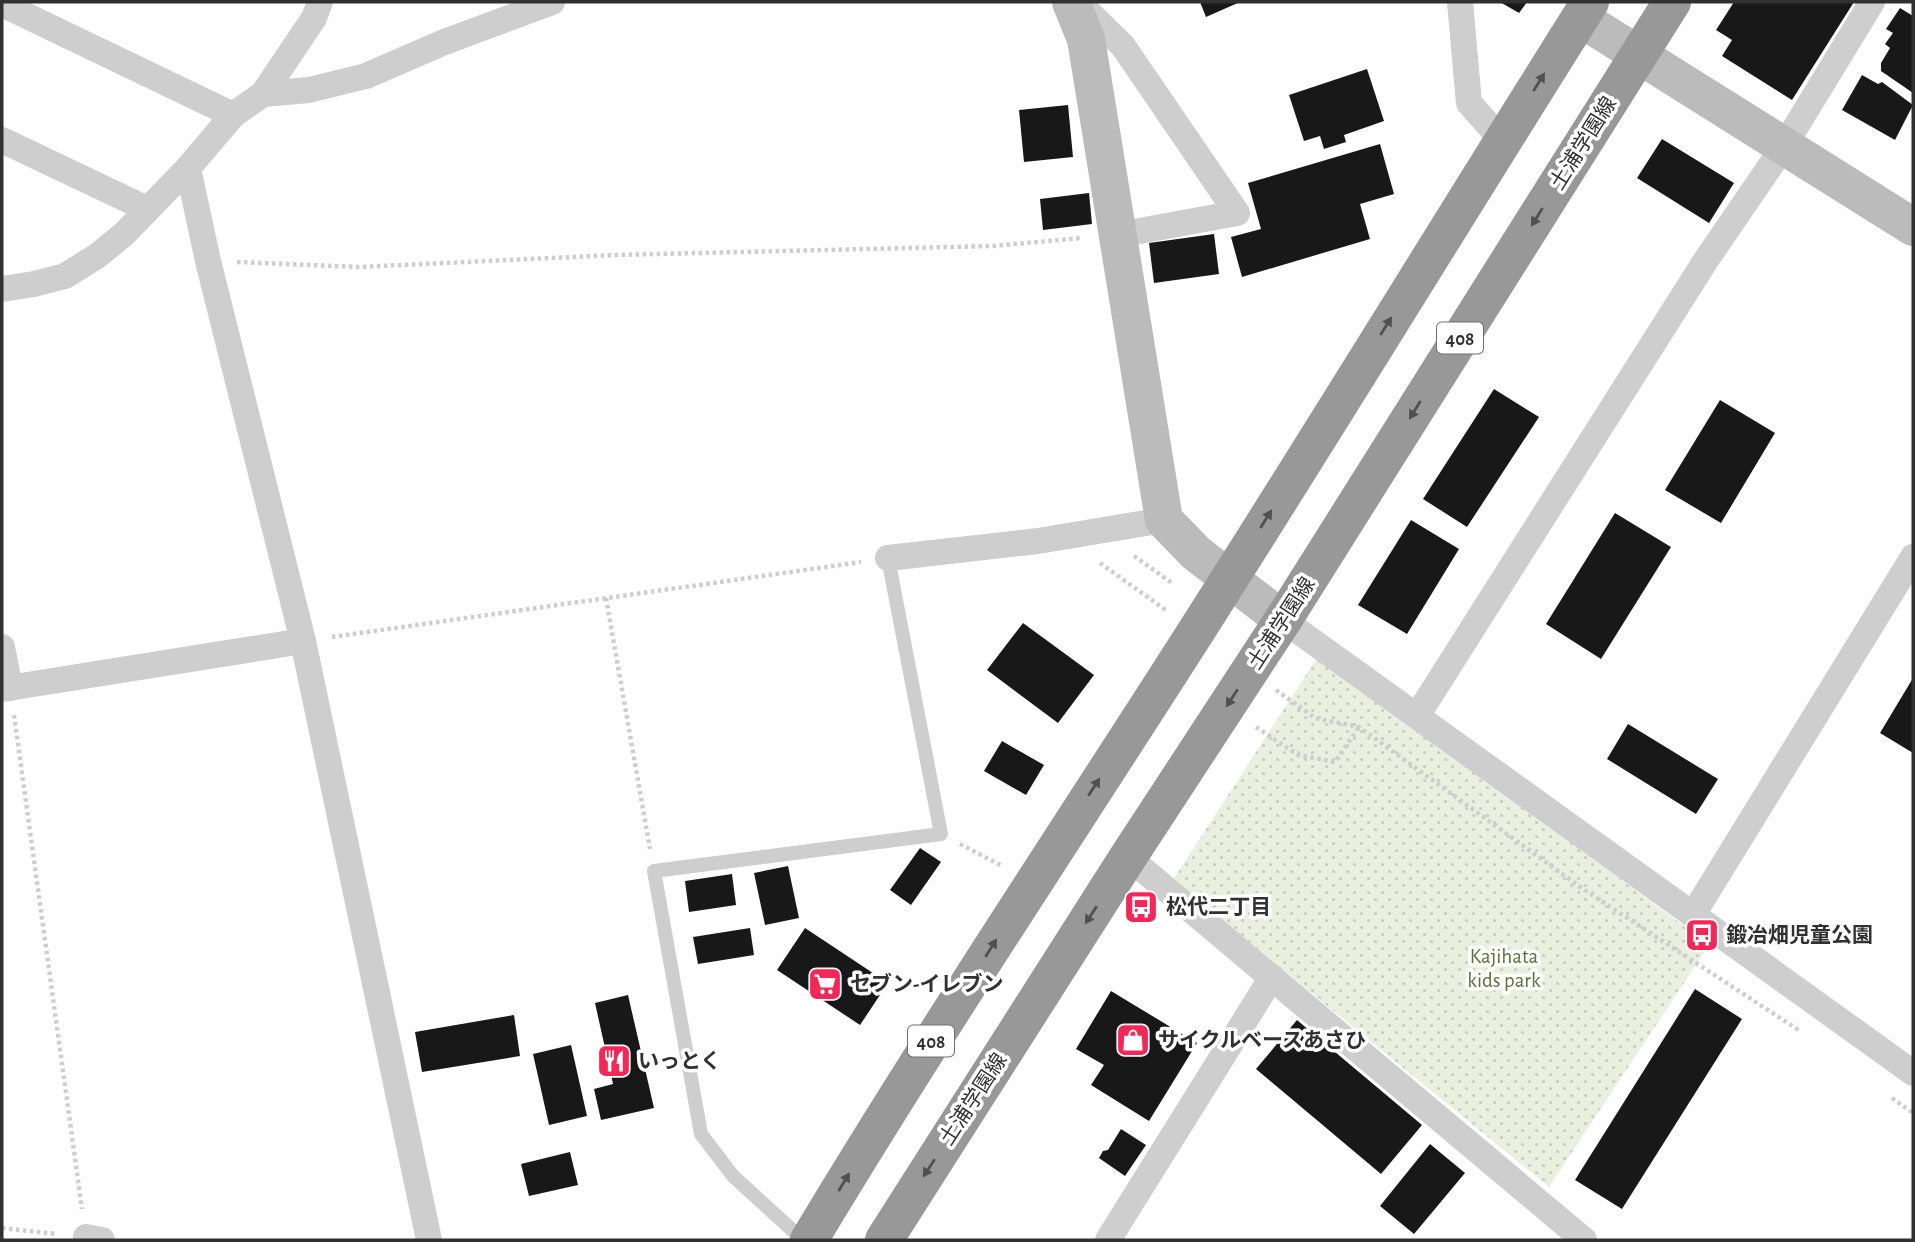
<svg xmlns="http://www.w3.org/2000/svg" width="1915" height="1242" viewBox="0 0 1915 1242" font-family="'Alegreya Sans','Noto Sans JP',sans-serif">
	<defs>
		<pattern id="green-dots" width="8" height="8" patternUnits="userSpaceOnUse" patternTransform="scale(1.75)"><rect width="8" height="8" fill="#eaefdf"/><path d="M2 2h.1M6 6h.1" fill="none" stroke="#c9cdc0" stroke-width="1.8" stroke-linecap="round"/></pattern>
	</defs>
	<rect width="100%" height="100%" fill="#fff"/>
	<path fill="url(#green-dots)" d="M1317,658L1479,773L1709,945L1549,1187L1173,880Z"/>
	<g fill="#181818">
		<path d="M1200,2H1240L1206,17Z"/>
		<path d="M1500,2H1527L1519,13Z"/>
		<path d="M1734,2H1854L1792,100L1722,56L1732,40L1716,30Z"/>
		<path d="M1900,8L1913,16V93L1881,71V63L1890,48L1885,44L1893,33L1886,29Z"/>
		<path d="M1367,69L1384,121L1344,135L1346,142L1324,149L1320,136L1304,141L1289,95Z"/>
		<path d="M1862,75L1878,84L1882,82L1913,105L1895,140L1842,110Z"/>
		<path d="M1068,105L1073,157L1024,162L1019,110Z"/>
		<path d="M1662,139L1734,183L1709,223L1637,178Z"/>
		<path d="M1380,144L1394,194L1360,204L1370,239L1242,277L1231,237L1261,229L1248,183Z"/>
		<path d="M1089,193L1092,224L1043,230L1040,199Z"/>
		<path d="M1214,234L1219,274L1154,283L1149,243Z"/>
		<path d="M1494,389L1539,417L1467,527L1423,499Z"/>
		<path d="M1720,400L1775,433L1721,523L1665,490Z"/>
		<path d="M1615,513L1671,547L1601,659L1546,624Z"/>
		<path d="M1411,520L1459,549L1407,634L1358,605Z"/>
		<path d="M1023,623L1094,675L1058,723L987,670Z"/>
		<path d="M1913,678V753L1880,733Z"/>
		<path d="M1628,724L1718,779L1696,814L1607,759Z"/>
		<path d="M1002,741L1044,765L1026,795L984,771Z"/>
		<path d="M920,848L941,862L911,905L890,890Z"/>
		<path d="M788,866L799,918L765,925L754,873Z"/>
		<path d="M732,874L736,905L689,912L685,881Z"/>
		<path d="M750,928L754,955L698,964L693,937Z"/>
		<path d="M805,928L888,983L860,1025L777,970Z"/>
		<path d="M1695,989L1742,1019L1622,1209L1575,1180Z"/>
		<path d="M1111,991L1197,1043L1149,1121L1091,1085L1104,1065L1076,1049Z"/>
		<path d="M628,995L654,1108L601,1120L594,1089L613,1084L595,1003Z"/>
		<path d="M514,1015L520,1056L422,1072L415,1032Z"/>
		<path d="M1297,1020L1422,1125L1381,1174L1256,1069Z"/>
		<path d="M571,1045L587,1116L549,1125L533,1054Z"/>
		<path d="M1121,1129L1146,1145L1125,1176L1099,1158L1103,1151L1108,1150Z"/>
		<path d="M1430,1144L1465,1173L1414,1234L1380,1206Z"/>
		<path d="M570,1152L578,1185L529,1196L521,1164Z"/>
	</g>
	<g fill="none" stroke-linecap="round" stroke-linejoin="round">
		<g stroke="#cecece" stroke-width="4.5" stroke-dasharray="3.5 3.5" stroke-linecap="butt">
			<path d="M237,262L359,267L615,255L992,246L1082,238"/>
			<path d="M1134,556L1172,583"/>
			<path d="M1100,563L1167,611"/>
			<path d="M606,598L650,849"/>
			<path d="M332,637L861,562"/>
			<path d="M1276,690L1315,718L1359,727L1583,889L1800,1031"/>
			<path d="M14,715L82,1209"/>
			<path d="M1256,727L1298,755L1335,762L1359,727"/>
			<path d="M960,844L1002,866"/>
			<path d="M1892,1098L1913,1113"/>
			<path d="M2,1228L57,1234"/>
		</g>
		<path stroke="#cecece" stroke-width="14" d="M803,1240L733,1176L701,1134L654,871L941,834L888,558"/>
		<g stroke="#cecece" stroke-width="26">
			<path d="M1078,2L1123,46L1237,213L1118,235"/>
			<path d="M1460,2L1469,103L1502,140"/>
			<path d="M2,4L233,115"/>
			<path d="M263,94L314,18L320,2"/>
			<path d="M2,140L147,209"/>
			<path d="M188,168L208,261L303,641L429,1240"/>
			<path d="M2,289L34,284L65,276L97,256L124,234L188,168L233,115L263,94L309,90L366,76L442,43L552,2"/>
			<path d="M888,558L1038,541L1164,520"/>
			<path d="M1283,620L1913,1073"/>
			<path d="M2,647L10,688"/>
			<path d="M2,689L303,641"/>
			<path d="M1417,716L1706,260L1784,146L1872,2"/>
			<path d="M1128,857L1584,1240"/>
			<path d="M1694,913L1913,557"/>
			<path d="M86,1240V1237L102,1240"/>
			<path d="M1108,1240L1272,977"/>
		</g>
		<g stroke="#bbb" stroke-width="38">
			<path d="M1071,2L1086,39L1164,520L1196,553L1283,620"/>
			<path d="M1580,18L1913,227"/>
		</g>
		<g stroke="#989898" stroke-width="38">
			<path d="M809,1240C925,1047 1050,859 1172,669C1314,448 1450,224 1590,2"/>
			<path d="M884,1240L1128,857L1283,620L1672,2"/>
		</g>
	</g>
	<defs><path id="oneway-solid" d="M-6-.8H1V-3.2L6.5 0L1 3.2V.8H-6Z" transform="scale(1.75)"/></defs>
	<g fill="#505050">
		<use href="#oneway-solid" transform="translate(1539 82) rotate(-58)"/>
		<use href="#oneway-solid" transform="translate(1537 217) rotate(122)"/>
		<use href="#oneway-solid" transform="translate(1386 326) rotate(-58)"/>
		<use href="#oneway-solid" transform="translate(1415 410) rotate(122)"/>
		<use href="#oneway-solid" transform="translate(1266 519) rotate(-58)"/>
		<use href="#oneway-solid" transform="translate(1232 698) rotate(123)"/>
		<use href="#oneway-solid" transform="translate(1094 787) rotate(-57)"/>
		<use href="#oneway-solid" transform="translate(1091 915) rotate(123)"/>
		<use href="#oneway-solid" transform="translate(991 948) rotate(-58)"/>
		<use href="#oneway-solid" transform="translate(929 1168) rotate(123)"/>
		<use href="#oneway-solid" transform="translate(844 1182) rotate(-59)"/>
	</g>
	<defs>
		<g id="bus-square" transform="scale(1.75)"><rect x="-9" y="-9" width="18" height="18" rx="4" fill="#f32857" stroke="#fff"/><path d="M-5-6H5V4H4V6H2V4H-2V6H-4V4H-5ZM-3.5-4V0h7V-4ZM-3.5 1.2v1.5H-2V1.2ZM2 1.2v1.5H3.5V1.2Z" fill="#fff"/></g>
		<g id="supermarket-square" transform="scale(1.75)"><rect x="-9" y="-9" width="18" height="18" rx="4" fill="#f32857" stroke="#fff"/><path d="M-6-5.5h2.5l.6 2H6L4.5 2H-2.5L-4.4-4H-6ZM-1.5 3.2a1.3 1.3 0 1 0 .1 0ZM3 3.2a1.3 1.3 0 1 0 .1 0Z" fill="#fff"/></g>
		<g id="shop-square" transform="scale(1.75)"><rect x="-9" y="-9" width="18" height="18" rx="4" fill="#f32857" stroke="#fff"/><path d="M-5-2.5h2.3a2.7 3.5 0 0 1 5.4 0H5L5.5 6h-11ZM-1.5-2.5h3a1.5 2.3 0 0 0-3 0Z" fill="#fff"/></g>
		<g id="restaurant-square" transform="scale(1.75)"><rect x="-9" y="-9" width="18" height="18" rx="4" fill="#f32857" stroke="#fff"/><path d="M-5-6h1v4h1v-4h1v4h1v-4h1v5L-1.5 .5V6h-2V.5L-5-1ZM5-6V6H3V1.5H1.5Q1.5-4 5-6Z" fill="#fff"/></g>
	</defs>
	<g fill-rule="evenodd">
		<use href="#bus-square" x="1141" y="907"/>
		<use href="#bus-square" x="1702" y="935"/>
		<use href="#supermarket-square" x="825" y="984"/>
		<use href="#shop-square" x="1133" y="1040"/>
		<use href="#restaurant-square" x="614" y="1061"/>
	</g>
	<g text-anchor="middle" stroke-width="7" stroke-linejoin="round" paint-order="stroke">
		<g fill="#fff" stroke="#6f6f6f" stroke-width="2">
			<rect x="1437" y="322.5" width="46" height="31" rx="5"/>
			<rect x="908" y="1025.5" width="46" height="31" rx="5"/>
		</g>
		<g font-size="19" font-weight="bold" fill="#313131">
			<text x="1460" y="345">408</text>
			<text x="931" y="1048">408</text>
		</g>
		<g font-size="21" fill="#313131" stroke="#fff">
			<text transform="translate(1583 143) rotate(-58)" y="7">土浦学園線</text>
			<text transform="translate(1281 623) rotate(-57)" y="7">土浦学園線</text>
			<text transform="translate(973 1099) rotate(-57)" y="7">土浦学園線</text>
		</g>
		<g font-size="21" font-weight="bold" fill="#313131" stroke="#fff" text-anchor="start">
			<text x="1166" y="914">松代二丁目</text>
			<text x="1726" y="942">鍛冶畑児童公園</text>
			<text x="850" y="991">セブン-イレブン</text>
			<text x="1158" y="1047">サイクルベースあさひ</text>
			<text x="638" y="1068">いっとく</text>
		</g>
		<g font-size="21" fill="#5d713a" stroke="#fff">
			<text x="1504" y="963">Kajihata<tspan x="1504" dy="24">kids park</tspan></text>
		</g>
	</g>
	<rect width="1915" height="1242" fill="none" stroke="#313131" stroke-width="7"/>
</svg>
